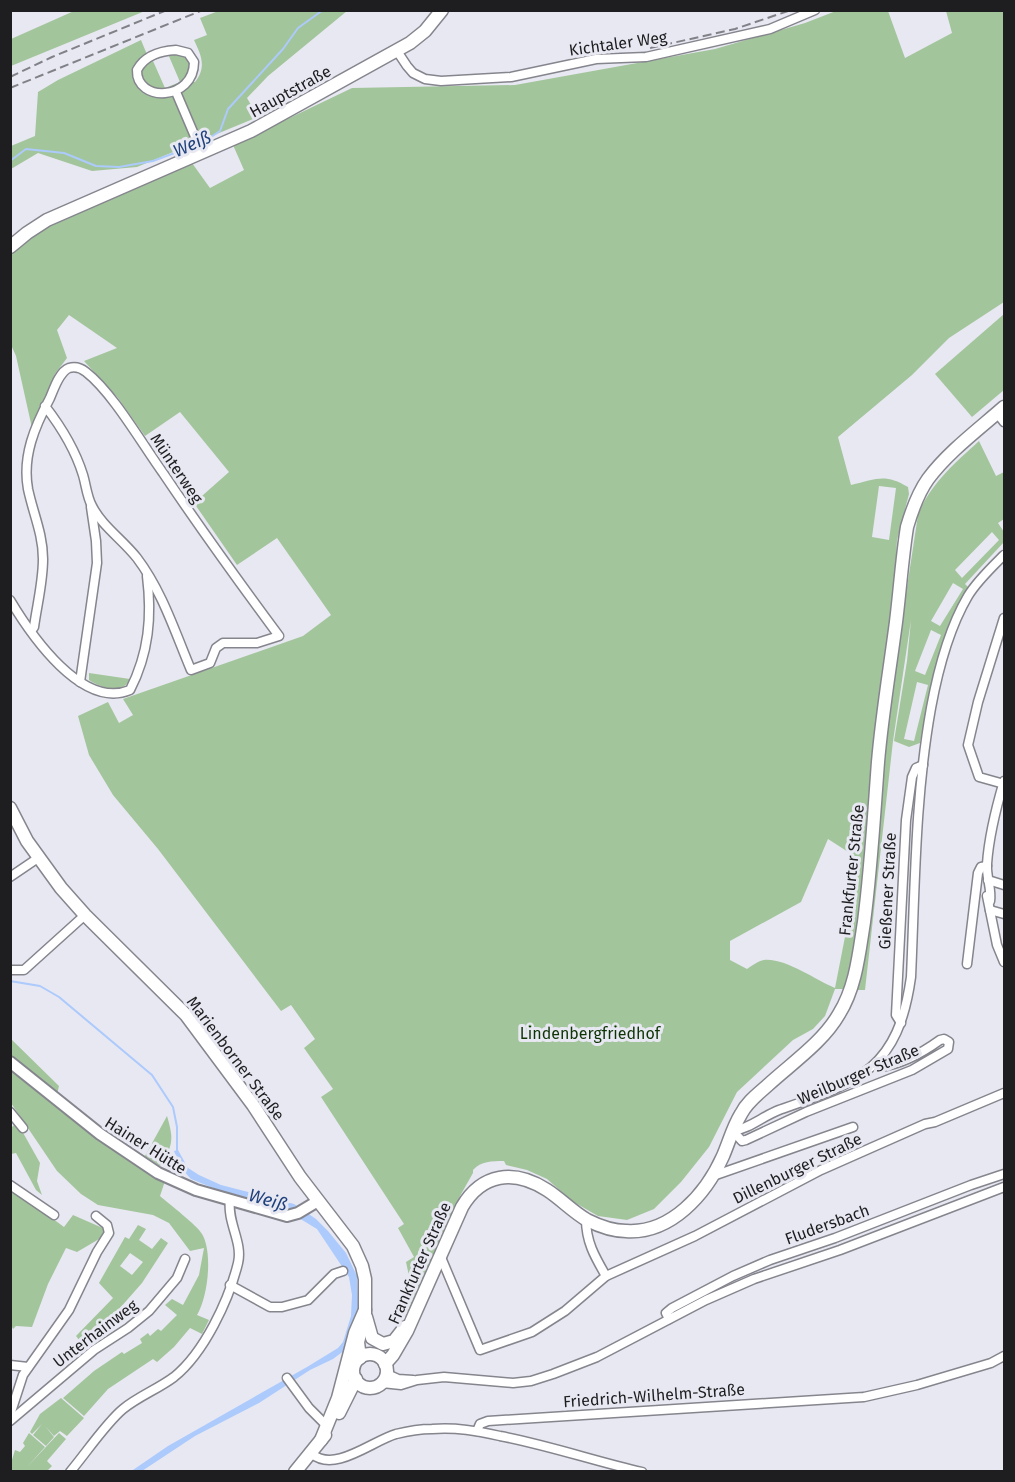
<svg xmlns="http://www.w3.org/2000/svg" width="1015" height="1482" viewBox="0 0 1015 1482" font-family="'Fira Sans',sans-serif">
	<rect width="100%" height="100%" fill="#e8e8f2"/>
	<g fill="#a3c59c" fill-rule="evenodd">
		<path d="M221,10L347,11L268,76L247,98L258,117L137,167L92,171L38,153L11,169V146L35,136L38,92L58,80L141,40L148,57L164,52L192,57L188,81L195,82C207,67 201,55 194,40L207,35L200,18ZM168,54L180,82L165,88L153,61Z"/>
		<path d="M74,11H145L11,66V39Z"/>
		<path d="M836,11H888L905,58L952,33L946,11H1004V302L949,338L912,375L838,437L851,485C876,479 885,473 908,487L909,494L897,540L894,594L865,889L847,989H835L825,1016L813,1029L793,1040L737,1092L709,1147L681,1182L654,1209L627,1220L598,1216L572,1201L547,1179L527,1170L506,1165L504,1161C492,1161 481,1161 473,1170V1173L460,1196L409,1312L402,1314L409,1276L406,1262L414,1257L398,1228L404,1224L321,1097L333,1089L304,1048L315,1039L291,1005L281,1011L158,849L113,795L89,755L78,716L108,702L119,723L133,715L123,699L303,636L331,615L277,538L237,565L194,503L229,472L180,412L145,436L118,398L84,361L117,348L69,315L57,330L67,358L55,374L32,428L16,356L11,345L10,254L19,245L44,229L192,163L210,188L244,170L233,145L352,88L515,85L715,49L805,23ZM879,486L896,488L889,540L872,537ZM828,839L856,857L851,906L835,988C815,980 786,958 764,960C758,961 753,965 747,969L730,960V941L801,902Z"/>
		<path d="M1004,314V390L972,417L935,374Z"/>
		<path d="M979,441L996,476L1004,472V519L998,523L1004,532V542L965,584L969,588C938,633 930,691 920,743L909,747L894,741L907,661L911,620L893,741L865,990H852L881,758L918,515C930,484 955,463 979,441ZM992,532L999,540L962,578L955,570ZM953,583L963,589L940,626L931,621ZM931,630L941,635L925,675L915,671ZM917,682L928,685L914,741L904,739Z"/>
		<path d="M89,673L130,679C123,695 101,688 89,680Z"/>
		<path d="M10,1038L59,1086L56,1099L165,1181L160,1196C169,1204 197,1225 202,1234C213,1252 208,1297 197,1315L209,1320L202,1334L190,1328L174,1347L157,1362L153,1359L108,1389L84,1416L63,1398L94,1371L122,1352L124,1354L142,1343L140,1339L148,1333L150,1336L158,1329L161,1331L177,1315L165,1305L172,1299L183,1305L199,1275L204,1248L190,1251L169,1223L153,1215L98,1205L81,1194L57,1171L11,1103Z"/>
		<path d="M167,1116C174,1140 173,1145 160,1166L145,1156Z"/>
		<path d="M17,1122L40,1163L37,1181L42,1195L36,1190L16,1153L11,1154V1128Z"/>
		<path d="M10,1187L64,1227L73,1215L105,1229L106,1235L77,1252L66,1248L48,1284L32,1327L16,1326L13,1329L11,1325Z"/>
		<path d="M138,1225L146,1229L139,1240L152,1249L161,1238L168,1243L142,1283L120,1308L80,1341L76,1336L113,1298L99,1283L125,1237L129,1239ZM130,1253L143,1262L132,1275L120,1266Z"/>
		<path d="M61,1398L84,1418L67,1436L60,1431L54,1436L45,1426L54,1437L46,1446L33,1435L42,1424L32,1434L30,1432L40,1414Z"/>
		<path d="M29,1433L45,1447L27,1467L59,1433L66,1439L47,1461L52,1466L47,1471H11V1463L15,1450L20,1452L25,1446L23,1443Z"/>
	</g>
	<path fill="#accafc" d="M178,1150L188,1168L199,1175L221,1185L294,1204L316,1219L328,1231L346,1253L357,1276L358,1306L349,1347L333,1359L310,1370L259,1403L195,1436L142,1471L130,1472L168,1446L307,1367L338,1348L343,1342L351,1316L352,1295L349,1277L317,1229L284,1209L228,1194L191,1179L180,1167L174,1151Z"/>
	<g fill="none" stroke-linecap="round" stroke-linejoin="round">
		<g stroke="#accafc" stroke-width="2">
			<path d="M202,143L220,131L228,109L283,49L298,28L323,10"/>
			<path d="M10,161L26,149L64,153L96,166L119,167L153,161L196,145"/>
			<path d="M10,981L40,986L59,997L152,1075L173,1107L177,1127V1154"/>
		</g>
		<g stroke="#85858e" stroke-width="11">
			<g id="minor">
				<path d="M176,50L188,53L194,62C194,101 136,103 137,70C145,55 160,51 176,50Z"/>
				<path d="M397,51L407,66L413,73L425,79L441,81L511,77L596,59L646,57L770,29L815,10"/>
				<path d="M176,92L202,153"/>
				<path d="M997,413L1004,422"/>
				<path d="M10,600C31,635 82,710 130,690C149,653 152,616 147,576"/>
				<path d="M1004,618L978,702L968,745L979,777L1004,784"/>
				<path d="M31,631L34,627C37,605 43,582 43,559C43,534 33,513 28,489C22,456 35,426 50,398C54,389 59,372 69,368C76,366 81,368 86,372C113,393 142,444 163,473C200,528 239,582 279,636L257,643H223L216,648L210,663L191,670C175,632 162,591 137,558C123,540 102,526 92,506C87,497 86,485 83,475C75,449 62,428 45,406"/>
				<path d="M80,682L97,563L96,541L91,507"/>
				<path d="M10,877L38,858"/>
				<path d="M988,880L1004,885"/>
				<path d="M987,896L997,945L1004,962"/>
				<path d="M990,901C992,889 986,877 987,864C989,835 996,808 1004,781"/>
				<path d="M990,910L1004,914"/>
				<path d="M967,964L978,873L981,867L987,866"/>
				<path d="M10,970H24L85,915"/>
				<path d="M901,1023L896,1015L906,820L912,777L916,768L923,765"/>
				<path d="M10,1112L23,1128"/>
				<path d="M733,1131C749,1129 763,1116 779,1110C859,1082 898,1070 911,977C915,888 915,797 931,708C938,670 948,630 968,596C977,581 992,567 1004,555"/>
				<path d="M733,1131L742,1141L746,1140L806,1112L912,1070L948,1049L949,1042L944,1039L940,1040C922,1053 903,1064 880,1067L876,1064"/>
				<path d="M713,1176L853,1127"/>
				<path d="M10,1185L54,1215"/>
				<path d="M586,1219C586,1242 595,1257 606,1276"/>
				<path d="M440,1255L480,1350L532,1332L565,1311L606,1276L695,1236L821,1170L925,1124L935,1122L1004,1093"/>
				<path d="M230,1285L270,1307H282L308,1300L334,1274L343,1271"/>
				<path d="M669,1319L666,1313L672,1308L733,1276L770,1260L835,1238L971,1185L1004,1174"/>
				<path d="M10,1365L28,1367"/>
				<path d="M387,1374L398,1379L413,1380"/>
				<path d="M287,1378L309,1408L326,1425"/>
				<path d="M382,1383L401,1385L417,1380L444,1377L513,1383L531,1381L553,1374L597,1357L706,1300L754,1279L840,1250L1004,1187"/>
				<path d="M10,1415L23,1375L69,1310L97,1252L109,1233L107,1225L96,1216"/>
				<path d="M10,1421L94,1350L128,1328L149,1311L177,1278L185,1259"/>
				<path d="M477,1431L480,1424L488,1421L864,1397L917,1385L991,1363L1004,1356"/>
				<path d="M312,1454C335,1473 372,1441 396,1434C408,1431 420,1429 432,1429C456,1427 477,1431 500,1436C548,1445 594,1461 642,1472"/>
				<path d="M70,1472C86,1453 106,1423 123,1409C139,1396 158,1389 174,1377C204,1353 229,1300 238,1263C243,1242 227,1223 230,1200"/>
			</g>
		</g>
		<g stroke="#85858e" stroke-width="14">
			<path id="tertiary" d="M10,1062L100,1134L158,1173L196,1190L287,1216L298,1213L318,1201"/>
		</g>
		<g stroke="#85858e" stroke-width="15">
			<g id="secondary">
				<path d="M10,247L27,233L47,220L251,131L410,43L425,31L442,10"/>
				<path d="M10,808L27,841L61,888L85,915L186,1015L253,1105L300,1177L353,1246L362,1266L365,1279V1314L358,1342L360,1358"/>
				<path d="M366,1317L372,1338L383,1344L394,1341L405,1327"/>
			</g>
		</g>
		<g stroke="#85858e" stroke-width="15">
			<g id="primary">
				<circle cx="370" cy="1371" r="17"/>
				<path d="M385,1364L393,1355L407,1331L462,1207C482,1173 514,1169 547,1190C561,1199 573,1212 587,1220C599,1226 612,1231 626,1231C671,1234 706,1194 723,1156C729,1142 733,1127 741,1114C747,1102 758,1094 768,1085C792,1063 823,1042 839,1014C856,987 859,953 864,922C871,869 874,815 878,762C882,715 890,668 896,622C900,590 902,558 907,527C912,510 918,493 928,479C948,452 979,429 1004,407"/>
				<path d="M339,1413L356,1379"/>
				<path d="M321,1440L338,1398L355,1333L365,1310"/>
				<path d="M295,1472L325,1435"/>
			</g>
		</g>
		<use href="#minor" stroke="#fff" stroke-width="8"/>
		<use href="#tertiary" stroke="#fff" stroke-width="10"/>
		<use href="#secondary" stroke="#fff" stroke-width="12"/>
		<use href="#primary" stroke="#fff" stroke-width="12"/>
		<g stroke="#818188" stroke-width="2" stroke-dasharray="9 4.5" stroke-linecap="butt">
			<path d="M650,48L735,29L791,10"/>
			<path d="M10,77L52,57L167,10"/>
			<path d="M10,88L203,10"/>
		</g>
	</g>
	<g text-anchor="middle" stroke-width="6" stroke-linejoin="round" paint-order="stroke">
		<g font-size="16" fill="#1e1e21" stroke="#e8e8f2">
			<text transform="translate(618 43) rotate(-8)" y="6">Kichtaler Weg</text>
			<text transform="translate(290 91) rotate(-29)" y="6">Hauptstraße</text>
			<text transform="translate(177 468) rotate(56)" y="6">Münterweg</text>
			<text transform="translate(851 870) rotate(-84)" y="6">Frankfurter Straße</text>
			<text transform="translate(887 891) rotate(-87)" y="6">Gießener Straße</text>
			<text transform="translate(236 1058) rotate(53)" y="6">Marienborner Straße</text>
			<text transform="translate(858 1074) rotate(-23)" y="6">Weilburger Straße</text>
			<text transform="translate(146 1145) rotate(32)" y="6">Hainer Hütte</text>
			<text transform="translate(797 1168) rotate(-26)" y="6">Dillenburger Straße</text>
			<text transform="translate(827 1224) rotate(-20)" y="6">Fludersbach</text>
			<text transform="translate(419 1263) rotate(-66)" y="6">Frankfurter Straße</text>
			<text transform="translate(95 1333) rotate(-37)" y="6">Unterhainweg</text>
			<text transform="translate(654 1395) rotate(-4)" y="6">Friedrich-Wilhelm-Straße</text>
		</g>
		<g font-size="16" fill="#0e3404" stroke="#e8e8f2">
			<text x="590" y="1039">Lindenbergfriedhof</text>
		</g>
		<g font-size="18" font-style="italic" fill="#1f427d" stroke="#e8e8f2">
			<text transform="translate(192 144) rotate(-24)" y="6">Weiß</text>
			<text transform="translate(268 1200) rotate(16)" y="6">Weiß</text>
		</g>
	</g>
	<rect width="1015" height="1482" fill="none" stroke="#1e1e21" stroke-width="24"/>
</svg>
